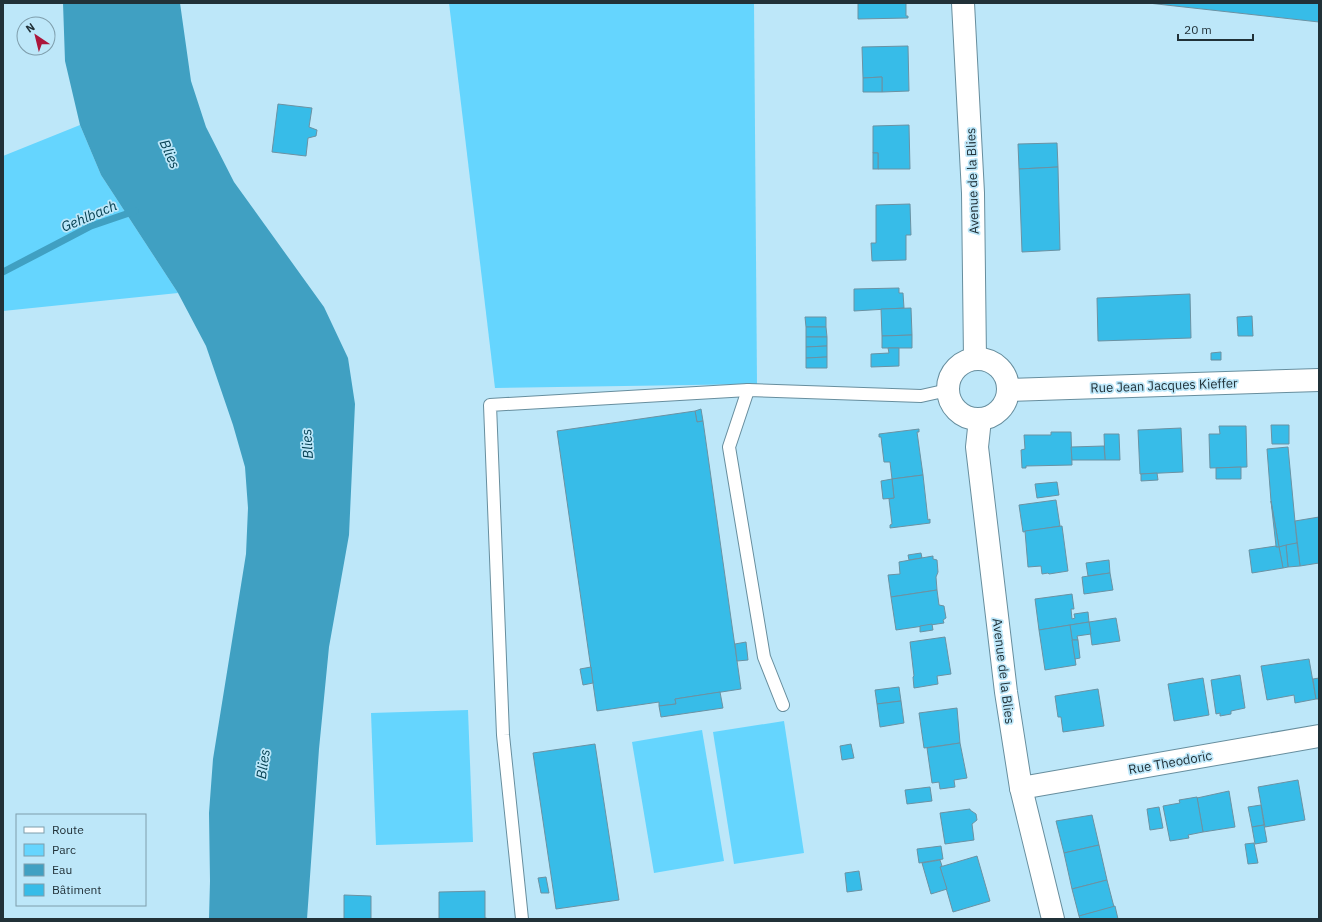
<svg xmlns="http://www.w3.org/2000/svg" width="1322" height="922" viewBox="0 0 1322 922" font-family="'IBM Plex Sans',sans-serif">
	<rect width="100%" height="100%" fill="#bde7f9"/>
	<g fill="#65d5fe">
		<path d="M449,3H754L757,384L495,388Z"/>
		<path d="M80,125L101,175L178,293L3,311V156Z"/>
		<path d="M468,710L473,842L376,845L371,713Z"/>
		<path d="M784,721L804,853L734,864L713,732Z"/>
		<path d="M702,730L724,861L654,873L632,742Z"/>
	</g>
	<path fill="#40a0c2" d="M63,3H180L191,81L206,127L234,182L324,307L348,358L355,404L349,535L329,647L319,749L307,919H209L210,881L209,813L213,759L246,554L248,508L245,467L233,425L206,346L178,293L101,175L80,125L65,61Z"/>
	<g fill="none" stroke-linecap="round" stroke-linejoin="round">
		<path stroke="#40a0c2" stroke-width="7" d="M3,272L91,226L135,211"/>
	</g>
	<g fill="#37bce8" stroke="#6b92a3">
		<path d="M858,3H906V16H908V18L858,19Z"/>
		<path d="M1148,3H1319V22Z"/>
		<path d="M908,46L909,91L882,92V77L863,78L862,47Z"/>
		<path d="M882,77V92H863V78Z"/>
		<path d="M278,104L312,108L309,127L317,130L316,136L308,138L306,156L272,152Z"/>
		<path d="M909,125L910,169H878V153H873V126Z"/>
		<path d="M1057,143L1058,167L1019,169L1018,144Z"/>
		<rect x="873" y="153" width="5" height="16"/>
		<path d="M1058,167L1060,250L1022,252L1019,169Z"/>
		<path d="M910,204L911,235H906V260L872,261L871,243H876V205Z"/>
		<path d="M899,288V293H903L904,308L854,311V289Z"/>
		<path d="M1190,294L1191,338L1098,341L1097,298Z"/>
		<path d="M911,308L912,335L882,336L881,309Z"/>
		<path d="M1252,316L1253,336H1238L1237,317Z"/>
		<path d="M805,317H826V327H806Z"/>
		<path d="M806,327H826L827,337H806Z"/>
		<path d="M912,335V348H882V336Z"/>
		<path d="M806,337H827V346L806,347Z"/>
		<path d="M827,346V357L806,358V347Z"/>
		<path d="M888,348H899V366L871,367V354L889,353Z"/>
		<path d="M1221,352V360H1211V353Z"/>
		<path d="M827,357V368H806V358Z"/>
		<path d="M701,409L703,421L697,422L695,411Z"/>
		<path d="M695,411L697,422L703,421L741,689L675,699L676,704L659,706V702L597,711L557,431Z"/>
		<path d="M1271,425H1289V444H1272Z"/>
		<path d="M1219,426H1246L1247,467L1210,468L1209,434H1220Z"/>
		<path d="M1181,428L1183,472L1140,474L1138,430Z"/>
		<path d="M919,429V432H917L923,475L892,479L890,462H884L881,437H879V434Z"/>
		<path d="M1051,432H1071L1072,465L1026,466V468H1022L1021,450L1025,449L1024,435H1051Z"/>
		<path d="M1104,434H1119L1120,460H1105Z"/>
		<path d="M1104,446L1105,460H1072L1071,447Z"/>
		<path d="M1288,447L1297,543L1279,547L1271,501L1267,449Z"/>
		<path d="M1241,467V479H1216V468Z"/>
		<path d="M1157,473L1158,480L1141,481V474Z"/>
		<path d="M923,475L928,520L930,519V523L890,528V525L892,524L889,499L894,498L892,479Z"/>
		<path d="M892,479L894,498L883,499L881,481Z"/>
		<path d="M1057,482L1059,495L1037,498L1035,484Z"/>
		<path d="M1056,500L1060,526L1023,532L1019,505Z"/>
		<path d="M1271,501L1279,547H1276V546Z"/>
		<path d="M1319,517V563L1300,566L1295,521Z"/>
		<path d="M1062,526L1068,571L1049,574L1048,573L1042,574L1041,566L1028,567L1025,531Z"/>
		<path d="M1297,543L1300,566L1288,567L1286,545Z"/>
		<path d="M1286,545L1288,567L1283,568L1279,547Z"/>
		<path d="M1276,546V547H1279L1283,568L1252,573L1249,550Z"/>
		<path d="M921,553L922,558L909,560L908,555Z"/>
		<path d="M933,556V559L937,560L938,572L936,577L937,590L891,597L888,575L900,574L899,562Z"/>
		<path d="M1109,560L1110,573L1088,576L1086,563Z"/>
		<path d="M1110,573L1113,590L1084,594L1082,577Z"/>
		<path d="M937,590L939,605L944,606L946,618L943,620L944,623L896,630L891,597Z"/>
		<path d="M1072,594L1074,609H1071L1072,619L1075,618L1074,614L1088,612L1089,622L1039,630L1035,599Z"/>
		<path d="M1116,618L1120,641L1092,645L1089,622Z"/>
		<path d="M1089,622L1091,634L1077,636L1078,640H1072L1070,625Z"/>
		<path d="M932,624L933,630L920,632V626Z"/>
		<path d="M1070,625L1076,665L1045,670L1039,630Z"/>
		<path d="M945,637L951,674L937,676L938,684L914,688L913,677L914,676L910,642Z"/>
		<path d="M1072,640H1078L1080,658L1075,659Z"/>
		<path d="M746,642L748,660L737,661L735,644Z"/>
		<path d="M1309,659L1316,699L1295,703L1294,695L1267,700L1261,666Z"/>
		<path d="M591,667L593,683L583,685L580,669Z"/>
		<path d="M1240,675L1245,708L1231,711V714L1220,716V713L1216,714L1211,680Z"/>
		<path d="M1203,678L1209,715L1174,721L1168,684Z"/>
		<path d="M1319,678V699H1316L1313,679Z"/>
		<path d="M899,687L901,701L877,704L875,690Z"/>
		<path d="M1098,689L1104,726L1063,732L1061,717H1058L1055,696Z"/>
		<path d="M720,692L723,708L661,717L659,706L676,704L675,699Z"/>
		<path d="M901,701L904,723L880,727L877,704Z"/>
		<path d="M957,708L960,743L924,748L919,713Z"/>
		<path d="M960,743L967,778L954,780L955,787L940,789L939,782L932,783L927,748Z"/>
		<path d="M595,744L619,900L556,909L533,753Z"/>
		<path d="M851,744L854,758L842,760L840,746Z"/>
		<path d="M1298,780L1305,820L1265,827L1258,787Z"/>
		<path d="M930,787L932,801L907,804L905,790Z"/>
		<path d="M1229,791L1235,827L1203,832L1197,798Z"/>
		<path d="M1197,797L1203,832L1188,835L1189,838L1170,841L1163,806L1180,803L1179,800Z"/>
		<path d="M1261,805L1264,825L1252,827L1248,807Z"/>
		<path d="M1159,807L1163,828L1150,830L1147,809Z"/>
		<path d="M970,809V810L976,814L977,820L972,824L974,840L945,844L940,813Z"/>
		<path d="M1092,815L1099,845L1064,853L1056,821Z"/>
		<path d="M1264,825L1267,842L1255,844L1252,827Z"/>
		<path d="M1254,843L1258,863L1248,864L1245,844Z"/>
		<path d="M1099,845L1107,880L1072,889L1064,853Z"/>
		<path d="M941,846L943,859L919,863L917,849Z"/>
		<path d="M977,856L990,901L953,912L940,867Z"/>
		<path d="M940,860L942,866L940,867L947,889L931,894L922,863Z"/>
		<path d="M859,871L862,890L847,892L845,873Z"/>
		<path d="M546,877L549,893H541L538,878Z"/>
		<path d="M1107,880L1114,907L1079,916L1072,889Z"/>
		<path d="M485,891V918L490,919H439V892Z"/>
		<path d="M344,895L371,896V919H344Z"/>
		<path d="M1115,906L1118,919H1080L1079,916Z"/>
	</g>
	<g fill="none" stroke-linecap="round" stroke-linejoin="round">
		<g stroke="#678e9e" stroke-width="14">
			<g id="service">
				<path d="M748,390L729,447L764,657L783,705"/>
				<path d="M522,919L503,735L490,405L748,390L921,396L948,390"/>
			</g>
		</g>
		<g stroke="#678e9e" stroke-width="24">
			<g id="minor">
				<path d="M1008,390L1319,380"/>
				<path d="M1021,788L1319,736"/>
			</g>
		</g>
		<g stroke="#678e9e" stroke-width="24">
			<g id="secondary">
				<path d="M963,3L973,193L975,359"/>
				<circle cx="978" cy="389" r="30"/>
				<path d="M980,419L977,447L1006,692L1021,788L1053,919"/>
			</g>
		</g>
		<use href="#service" stroke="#fff" stroke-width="12"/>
		<use href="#minor" stroke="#fff" stroke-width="22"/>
		<use href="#secondary" stroke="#fff" stroke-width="22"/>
	</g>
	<g text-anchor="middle" stroke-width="3.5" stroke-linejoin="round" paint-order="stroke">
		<g font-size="13" fill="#213138" stroke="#bde7f9">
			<text transform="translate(972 181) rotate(-92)" y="5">Avenue de la Blies</text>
			<text transform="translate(1164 385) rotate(-2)" y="5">Rue Jean Jacques Kieffer</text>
			<text transform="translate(1004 671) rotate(83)" y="5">Avenue de la Blies</text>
			<text transform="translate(1170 762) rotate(-10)" y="5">Rue Theodoric</text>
		</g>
		<g font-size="14" font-style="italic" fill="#064052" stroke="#bde7f9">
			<text transform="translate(170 154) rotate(66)" y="5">Blies</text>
			<text transform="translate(89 216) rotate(-23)" y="5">Gehlbach</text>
			<text transform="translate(307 444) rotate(-94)" y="5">Blies</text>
			<text transform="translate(263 764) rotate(-82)" y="5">Blies</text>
		</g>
	</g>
	<rect width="1322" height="922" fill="none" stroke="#213138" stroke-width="8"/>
	<rect x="16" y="814" width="130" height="92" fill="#bde7f9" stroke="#7f9eac"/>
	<rect x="24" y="827" width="20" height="6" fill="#ffffff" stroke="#7f9eac"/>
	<text x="52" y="834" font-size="12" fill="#213138">Route</text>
	<rect x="24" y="844" width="20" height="12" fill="#65d5fe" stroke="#7f9eac"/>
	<text x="52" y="854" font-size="12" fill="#213138">Parc</text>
	<rect x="24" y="864" width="20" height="12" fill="#40a0c2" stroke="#7f9eac"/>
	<text x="52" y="874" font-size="12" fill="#213138">Eau</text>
	<rect x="24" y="884" width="20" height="12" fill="#37bce8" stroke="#7f9eac"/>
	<text x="52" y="894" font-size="12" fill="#213138">Bâtiment</text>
	<g transform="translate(36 36) rotate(325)"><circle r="19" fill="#bde7f9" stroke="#7f9eac"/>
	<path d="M0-3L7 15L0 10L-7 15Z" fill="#ab163b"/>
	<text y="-6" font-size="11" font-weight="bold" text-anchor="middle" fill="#213138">N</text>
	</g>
	<path d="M1178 34v6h75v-6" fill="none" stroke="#213138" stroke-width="2"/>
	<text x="1184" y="34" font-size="12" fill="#213138" stroke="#bde7f9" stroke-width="3" paint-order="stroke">20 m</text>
</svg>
